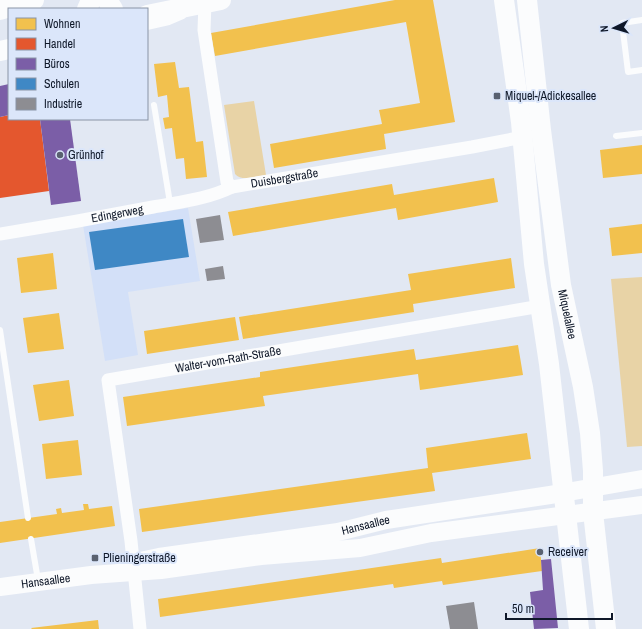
<svg xmlns="http://www.w3.org/2000/svg" width="642" height="629" viewBox="0 0 642 629" font-family="'Archivo Narrow',sans-serif">
	<rect width="100%" height="100%" fill="#e2e8f3"/>
	<path fill="#d3e0f8" d="M188,208L200,281L128,292L138,355L105,361L83,225Z"/>
	<g fill="#e8d3a6">
		<path d="M254,101L266,175C256,176 242,182 235,174L224,105Z"/>
		<path d="M642,277V446L627,447L611,279Z"/>
	</g>
	<g fill="#f2c14e">
		<path d="M395,0H433L455,122L384,134L386,149L274,168L270,144L382,124L379,110L420,103L406,22L215,56L211,33Z"/>
		<path d="M175,62L179,88L189,87L196,142L203,141L207,177L186,179L184,158L176,159L172,128L165,129L163,118L169,117L167,95L158,97L154,64Z"/>
		<path d="M642,145V174L603,178L600,150Z"/>
		<path d="M494,178L498,202L398,220L396,208L233,236L228,212L392,184L394,195Z"/>
		<path d="M642,224V253L612,256L609,228Z"/>
		<path d="M53,253L57,289L21,293L17,258Z"/>
		<path d="M511,258L515,288L413,304L414,312L243,339L239,317L411,290L408,274Z"/>
		<path d="M59,313L64,349L28,353L23,318Z"/>
		<path d="M235,317L239,340L147,354L144,331Z"/>
		<path d="M518,345L523,375L420,390L418,374L263,396L265,406L127,426L123,397L260,377V372L414,349L416,360Z"/>
		<path d="M69,380L74,416L39,421L33,385Z"/>
		<path d="M527,433L531,459L432,473L435,491L142,532L139,509L428,468L426,448Z"/>
		<path d="M78,440L82,475L46,479L42,444Z"/>
		<path d="M83,504H88L89,509L112,506L115,526L0,543V522L57,514L56,509L61,508L62,513L84,510Z"/>
		<path d="M540,548L542,571L443,585L442,581L394,588L393,584L160,617L158,599L441,558L442,563Z"/>
		<path d="M98,620L99,629H32L31,628Z"/>
	</g>
	<path fill="#e4572e" d="M9,115V119H40L49,191L0,198V117Z"/>
	<g fill="#7b5ea7">
		<path d="M9,84V115L0,117V86Z"/>
		<path d="M40,119H70L81,201L51,205Z"/>
		<path d="M551,559L558,628L534,629L530,592L543,590L541,560Z"/>
	</g>
	<path fill="#3f88c5" d="M183,219L189,257L95,270L89,232Z"/>
	<g fill="#8d8d92">
		<path d="M220,215L224,240L200,243L196,219Z"/>
		<path d="M223,266L225,279L207,281L205,269Z"/>
		<path d="M474,602L478,629H450L446,606Z"/>
	</g>
	<g fill="none" stroke-linecap="round" stroke-linejoin="round">
		<g stroke="#fbfcfd" stroke-width="6">
			<path d="M642,20L622,23L628,72L642,70"/>
			<path d="M147,27L169,22L183,16"/>
			<path d="M154,105L170,203"/>
			<path d="M616,136L642,133"/>
			<path d="M0,330L28,518"/>
			<path d="M31,539L38,580"/>
		</g>
		<g stroke="#fbfcfd" stroke-width="13">
			<path id="s1" d="M205,3L204,30L227,182L232,187L472,147L523,137"/>
			<path id="s2" d="M0,234C51,226 102,217 153,207C179,202 208,199 232,187"/>
			<path id="s3" d="M140,629L131,541L108,380L541,306"/>
		</g>
		<g stroke="#fbfcfd" stroke-width="18">
			<path id="s4" d="M126,564L159,557L338,532L386,520L550,495L642,479"/>
			<path id="s5" d="M0,587L91,575L161,570L261,556L360,548L431,533L642,505"/>
		</g>
		<g stroke="#fbfcfd" stroke-width="20">
			<path d="M107,0L113,9"/>
			<path d="M504,0L521,122L534,264L549,364L579,629"/>
			<path id="s6" d="M527,0L541,130L561,285L583,387L590,433L593,471V512L606,629"/>
			<path d="M87,9L91,0"/>
			<path d="M0,10L34,0"/>
			<path d="M147,15L221,0"/>
			<path d="M0,51L9,49"/>
		</g>
	</g>
	<g fill="#596170" stroke="#dbe6fa" stroke-width="1.5">
		<rect x="493" y="92" width="8" height="8" rx="2"/>
		<circle cx="60" cy="155" r="4"/>
		<circle cx="540" cy="552" r="4"/>
		<rect x="91" y="554" width="8" height="8" rx="2"/>
	</g>
	<g text-anchor="middle" stroke-width="4" stroke-linejoin="round" paint-order="stroke">
		<g font-size="12" fill="#0f1829" stroke="#dbe6fa" text-anchor="start">
			<text x="505" y="100">Miquel-/Adickesallee</text>
			<text x="68" y="159">Grünhof</text>
			<text x="548" y="556">Receiver</text>
			<text x="103" y="562">Plieningerstraße</text>
		</g>
		<g font-size="12" fill="#0f1829" stroke="#dbe6fa">
			<text dy="4" stroke="none"><textPath href="#s1" startOffset="241">Duisbergstraße</textPath></text>
			<text dy="4" stroke="none"><textPath href="#s2" startOffset="119">Edingerweg</textPath></text>
			<text dy="4" stroke="none"><textPath href="#s6" startOffset="317">Miquelallee</textPath></text>
			<text dy="4" stroke="none"><textPath href="#s3" startOffset="373">Walter-vom-Rath-Straße</textPath></text>
			<text dy="4" stroke="none"><textPath href="#s4" startOffset="243">Hansaallee</textPath></text>
			<text dy="4" stroke="none"><textPath href="#s5" startOffset="46">Hansaallee</textPath></text>
		</g>
	</g>
	<rect x="8" y="8" width="140" height="112" fill="#dbe6fa" stroke="#8994a6"/>
	<rect x="16" y="18" width="20" height="12" fill="#f2c14e" stroke="#8994a6"/>
	<text x="44" y="28" font-size="12" fill="#0f1829">Wohnen</text>
	<rect x="16" y="38" width="20" height="12" fill="#e4572e" stroke="#8994a6"/>
	<text x="44" y="48" font-size="12" fill="#0f1829">Handel</text>
	<rect x="16" y="58" width="20" height="12" fill="#7b5ea7" stroke="#8994a6"/>
	<text x="44" y="68" font-size="12" fill="#0f1829">Büros</text>
	<rect x="16" y="78" width="20" height="12" fill="#3f88c5" stroke="#8994a6"/>
	<text x="44" y="88" font-size="12" fill="#0f1829">Schulen</text>
	<rect x="16" y="98" width="20" height="12" fill="#8d8d92" stroke="#8994a6"/>
	<text x="44" y="108" font-size="12" fill="#0f1829">Industrie</text>
	<g transform="translate(614 28) rotate(265)" stroke="#dbe6fa" stroke-width="3" paint-order="stroke">
	<path d="M0-3L7 15L0 10L-7 15Z" fill="#0f1829"/>
	<text y="-6" font-size="11" font-weight="bold" text-anchor="middle" fill="#0f1829">N</text>
	</g>
	<path d="M506 613v6h106v-6" fill="none" stroke="#0f1829" stroke-width="2"/>
	<text x="512" y="613" font-size="12" fill="#0f1829" stroke="#dbe6fa" stroke-width="3" paint-order="stroke">50 m</text>
</svg>
